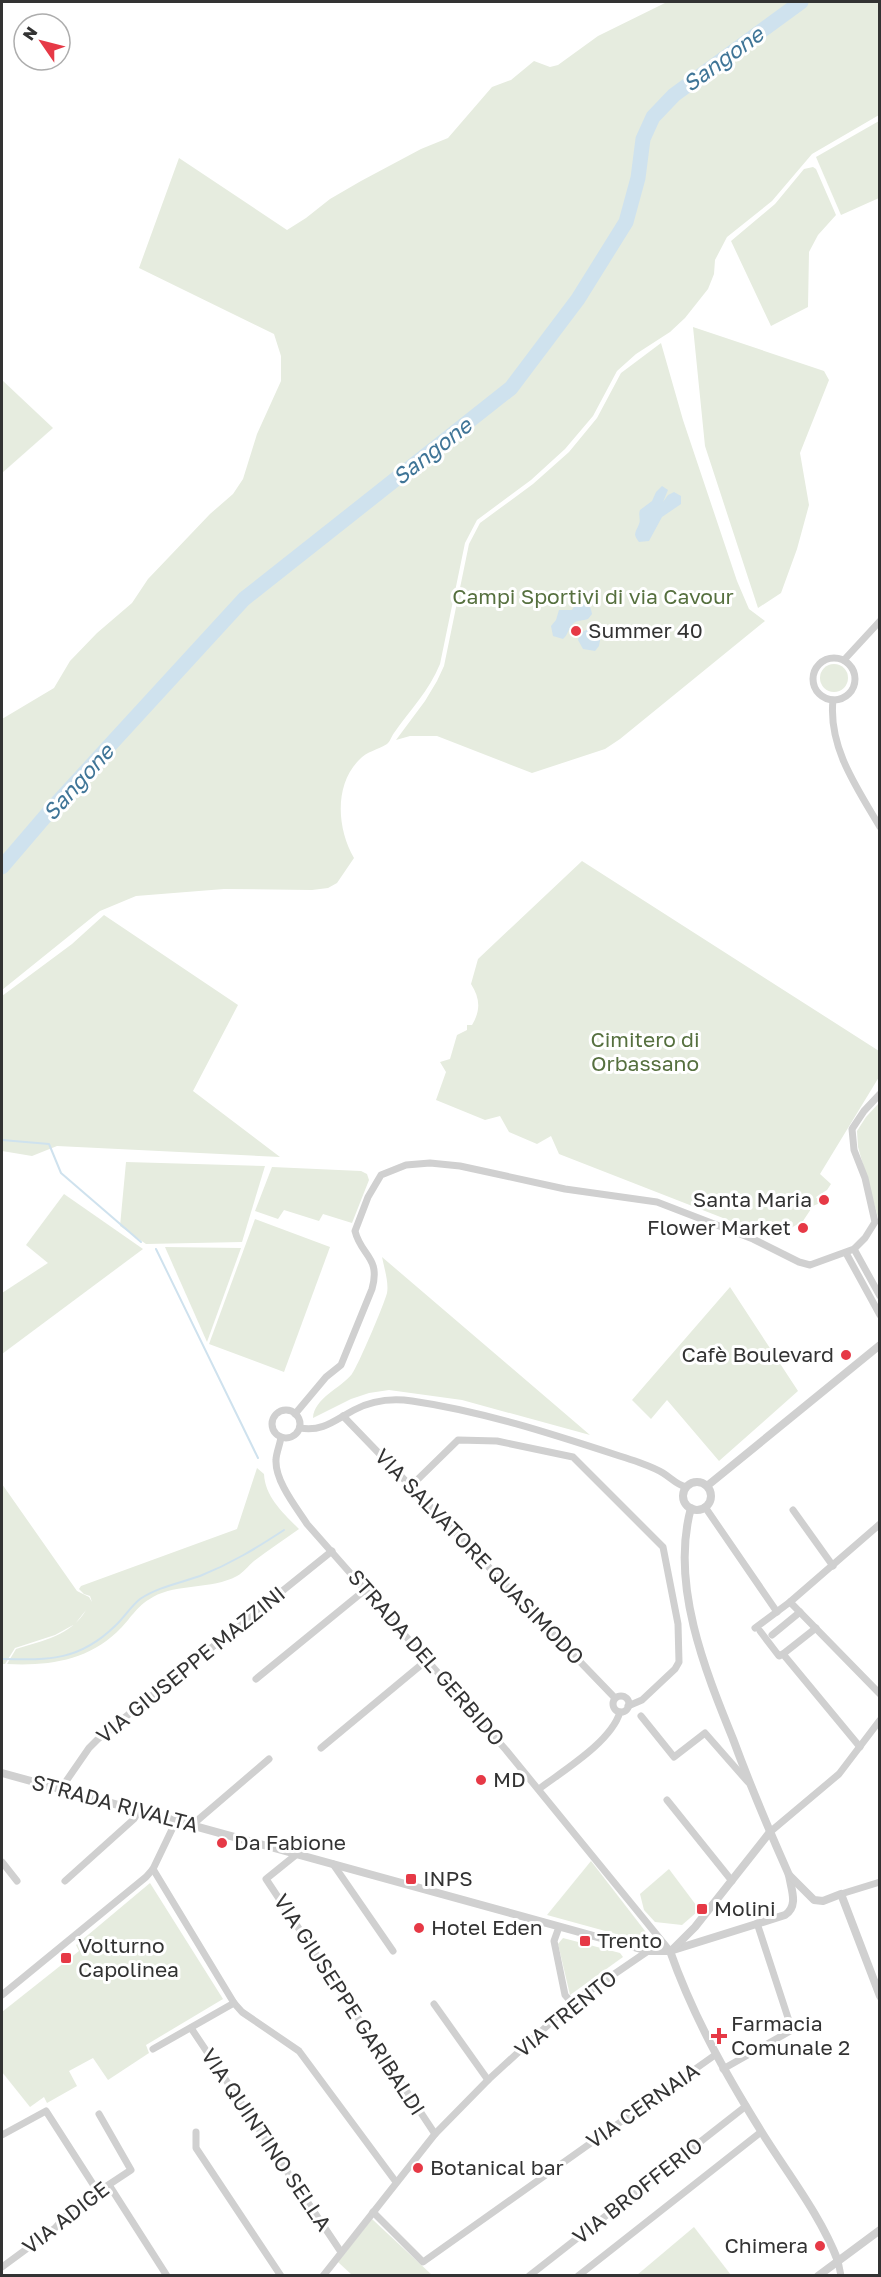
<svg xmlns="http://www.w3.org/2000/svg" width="881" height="2277" viewBox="0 0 881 2277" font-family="'Golos Text',sans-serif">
	<rect width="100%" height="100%" fill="#fff"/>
	<g fill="#e6ecdf">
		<path d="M667,2H879V115L812,154L772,201L727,237L715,260L714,274L708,289L685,318L670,332L636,354L617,371L593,416L565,449L531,480L477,520L465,543L440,664C429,691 410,710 394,733C391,737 390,742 387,744C378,750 367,751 359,760C334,785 337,829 354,858L337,883L328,888L312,890L224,889L136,896L100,911L2,990V719L54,688L70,661L97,633L132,603L148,579L210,514L233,494L243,479L257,434L281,381V356L274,334L139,268L179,158L287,230L306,218L330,199L361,181L421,149L448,138L492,87L511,80L534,61L550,67L558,65L598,36Z"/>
		<path d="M879,121V198L841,215L816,157Z"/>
		<path d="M813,167L816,169L836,215L818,235L809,252L808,307L771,326L731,241L775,204L804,169Z"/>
		<path d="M693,327L824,371L829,380L800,453L809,505L797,549L781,593L758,608L705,446Z"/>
		<path d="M661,343L683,420L737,581L749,609L765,621L620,739L605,749L532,773L437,736H410L396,740L425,701L437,681L444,666L469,544L480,523L533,484L569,452L597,418L621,373Z"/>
		<path d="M2,380L53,428L2,473Z"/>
		<circle cx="834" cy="678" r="14"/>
		<path d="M582,861L879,1051V1077L820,1174L831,1184L827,1190L816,1197L820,1203L813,1206L803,1221L774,1238L559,1154L551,1136L537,1144L509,1132L500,1116L485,1120L436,1100L446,1072L440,1062L450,1059L457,1035L467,1030V1025H472C481,1010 480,998 471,984L478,959Z"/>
		<path d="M104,915L238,1005L193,1091L280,1157L57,1146L32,1156L2,1151V996L72,944Z"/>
		<path d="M879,1103V1221L858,1147L857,1131L866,1117Z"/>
		<path d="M126,1162L265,1166L242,1242L146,1244L120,1226Z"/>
		<path d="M272,1167L361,1171L367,1174L369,1180L352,1223L323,1214L319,1221L284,1210L278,1219L255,1211Z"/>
		<path d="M64,1194L143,1249L2,1354V1293L48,1263L26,1245Z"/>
		<path d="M255,1219L330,1247L284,1372L209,1344Z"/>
		<path d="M165,1247L241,1248L207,1342Z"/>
		<path d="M382,1257L590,1435L462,1400L389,1390L369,1393L351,1399L313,1418C314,1398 341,1388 352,1374C358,1366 384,1305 387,1293C389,1283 384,1267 382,1257Z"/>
		<path d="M730,1287L798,1391L719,1461L667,1400L651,1419L632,1400Z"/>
		<path d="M257,1468L264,1474C265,1497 284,1514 299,1529C284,1540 268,1550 254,1561C248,1566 243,1573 237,1576C211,1590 178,1583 153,1597C135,1607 131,1619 117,1632C86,1661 48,1666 7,1664L16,1649C42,1641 72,1635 86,1610L75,1624L55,1635L15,1648L5,1664H2V1484L77,1591L89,1597L92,1602L90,1596L84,1594L79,1589L81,1586L237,1529Z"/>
		<path d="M591,1861L652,1940H638L547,1915Z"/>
		<path d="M669,1869L696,1905L697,1912L682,1925L655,1922L644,1910L640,1894Z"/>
		<path d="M150,1883L223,1999L146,2045L149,2053L108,2080L93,2058L69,2071L77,2086L47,2103L44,2097L30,2107L2,2072V2012L79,1951L76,1945Z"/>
		<path d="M563,1938L620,1953L623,1957L570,1995L558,1944Z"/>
		<path d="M372,2219L432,2275H352L338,2262Z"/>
		<path d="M694,2227L731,2275H637Z"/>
	</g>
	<g fill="#cfe2ee">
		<path d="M662,486L668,490L663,502L668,495L674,492L681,496V504L662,517L649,541L639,542C632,534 636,532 639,524C641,520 638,515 640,510L652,501L656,492Z"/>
		<path d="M582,601C589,604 591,607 592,614L588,619C583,621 577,620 574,623C568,627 569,634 563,639L553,636L551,626L556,620L559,610H572L575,605Z"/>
		<path d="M586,630L598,632L601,635L599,646L595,651L583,649L578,640L579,634Z"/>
	</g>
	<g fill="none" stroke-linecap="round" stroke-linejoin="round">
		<g stroke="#cfe2ee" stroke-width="2">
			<path d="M2,1140L49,1144L61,1173L141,1242"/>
			<path d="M156,1249L258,1458"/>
			<path d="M2,1659C49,1660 79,1661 115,1626C124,1618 131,1606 140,1599C158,1587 180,1583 200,1576C232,1563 255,1549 284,1530"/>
		</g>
		<path stroke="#cfe2ee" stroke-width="15" d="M2,867L55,805L244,599L511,388L578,299L626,222L638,178L643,139L653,117L674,95L801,2"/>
		<g stroke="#d0d0d0" stroke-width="7">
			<circle cx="834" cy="679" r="21"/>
			<path d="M844,660L880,621"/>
			<path d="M833,700C828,747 857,788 880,827"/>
			<path d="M854,1249L880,1296"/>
			<path d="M846,1253L880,1315"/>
			<circle cx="286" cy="1424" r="14"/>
			<path d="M295,1414L326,1377L341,1365L372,1289C381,1257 361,1256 355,1231L368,1197L381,1175L406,1165L430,1163L460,1166L565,1189L657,1202L753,1239L799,1262L810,1265L854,1249L865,1238L875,1222L865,1178L854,1150L852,1129L864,1111L880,1094"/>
			<path d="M343,1416L615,1698"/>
			<path d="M300,1428C323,1432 335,1420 354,1410C373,1400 391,1398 412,1401C488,1412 564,1438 638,1462C646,1465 655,1468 663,1473C671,1478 677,1485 686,1487"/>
			<path d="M281,1437C280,1445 276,1453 276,1460C275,1481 296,1507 307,1524L506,1750L670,1951"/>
			<path d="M411,1486L458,1440L497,1441L573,1457L663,1547L678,1624L679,1662L675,1669L642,1700L628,1706"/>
			<path d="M705,1507L777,1612"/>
			<path d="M793,1510L833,1566"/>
			<path d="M790,1602L880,1694"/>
			<path d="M755,1628L790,1602L880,1524"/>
			<path d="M760,1631L779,1656L783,1654L860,1747"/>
			<path d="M772,1635L800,1612"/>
			<path d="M783,1654L816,1628"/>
			<path d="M256,1679L365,1590"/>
			<circle cx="621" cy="1704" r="8"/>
			<path d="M641,1716L674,1757L705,1733L748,1782"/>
			<path d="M321,1748L427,1660"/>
			<path d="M539,1789C564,1770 611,1742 620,1712"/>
			<path d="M60,1790L89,1748L98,1739L332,1551"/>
			<path d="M667,1800L732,1881"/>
			<path d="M192,1825L269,1759"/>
			<path d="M770,1832L839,1774L880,1720"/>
			<path d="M297,1854L266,1879L435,2134"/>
			<path d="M2,1862L17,1881"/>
			<path d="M333,1864L393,1951"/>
			<path d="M153,1869L234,2003L242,2012L299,2051L396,2182"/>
			<path d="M65,1881L134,1819L139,1811"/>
			<path d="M841,1894L880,1882"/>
			<path d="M559,1927L554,1941L565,1995L572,2003"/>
			<path d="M2,1995L146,1877L153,1869L176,1821"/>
			<path d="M434,2004L488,2080"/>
			<path d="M191,2028L341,2252"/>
			<path d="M153,2049L234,2003"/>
			<path d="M723,2069L792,2030L757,1923"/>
			<path d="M196,2132V2148L281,2276"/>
			<path d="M2,2135L46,2111L98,2192"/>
			<path d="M109,2185L167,2276"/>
			<path d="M373,2212L423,2262L715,2055"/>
			<path d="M838,2261L841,2276"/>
			<path d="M2,2267L55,2228L72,2209L131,2170L99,2114"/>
			<path d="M323,2276L435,2134L488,2080L572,2003L648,1951"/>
			<path d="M529,2276L746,2106"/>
			<path d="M578,2276L761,2132"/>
		</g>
		<g stroke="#d0d0d0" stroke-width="8">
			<circle cx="697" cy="1496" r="14"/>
			<path d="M707,1486L880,1345"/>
			<path d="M2,1773L648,1951H670L785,1915C799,1906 791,1889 789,1875C769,1830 750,1785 733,1739C705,1670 670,1584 691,1508"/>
			<path d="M789,1875L814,1900L823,1901L841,1894L880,1996"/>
			<path d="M673,1949L695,1927L770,1832"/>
			<path d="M670,1951C693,2016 725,2073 761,2131C787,2173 820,2214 838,2261"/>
			<path d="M818,2276L880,2230"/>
		</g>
	</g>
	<g fill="#e63946" stroke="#fff" stroke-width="2">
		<circle cx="576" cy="631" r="6"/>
		<circle cx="824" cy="1200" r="6"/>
		<circle cx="803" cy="1228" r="6"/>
		<circle cx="846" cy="1355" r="6"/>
		<circle cx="481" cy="1780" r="6"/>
		<circle cx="222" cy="1843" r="6"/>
		<rect x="405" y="1873" width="12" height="12" rx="3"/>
		<rect x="696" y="1903" width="12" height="12" rx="3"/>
		<circle cx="419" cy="1928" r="6"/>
		<rect x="579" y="1935" width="12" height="12" rx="3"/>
		<rect x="60" y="1952" width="12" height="12" rx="3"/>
		<path d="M716 2027h6v6h6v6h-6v6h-6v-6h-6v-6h6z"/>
		<circle cx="418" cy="2168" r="6"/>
		<circle cx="820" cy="2246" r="6"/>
	</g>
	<g text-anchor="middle" stroke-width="6" stroke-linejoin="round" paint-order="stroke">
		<g font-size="21" fill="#56703f" stroke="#fff">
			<text x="593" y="604">Campi Sportivi di via Cavour</text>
			<text x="645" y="1047">Cimitero di<tspan x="645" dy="24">Orbassano</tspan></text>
		</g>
		<g font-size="21" fill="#333" stroke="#fff" text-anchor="start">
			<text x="588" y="638">Summer 40</text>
			<text x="812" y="1207" text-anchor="end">Santa Maria</text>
			<text x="791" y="1235" text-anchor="end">Flower Market</text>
			<text x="834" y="1362" text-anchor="end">Cafè Boulevard</text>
			<text x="493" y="1787">MD</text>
			<text x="234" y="1850">Da Fabione</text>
			<text x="423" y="1886">INPS</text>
			<text x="714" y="1916">Molini</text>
			<text x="431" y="1935">Hotel Eden</text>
			<text x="597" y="1948">Trento</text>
			<text x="78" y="1953">Volturno<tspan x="78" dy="24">Capolinea</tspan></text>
			<text x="731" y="2031">Farmacia<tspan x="731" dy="24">Comunale 2</tspan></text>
			<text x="430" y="2175">Botanical bar</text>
			<text x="808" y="2253" text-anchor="end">Chimera</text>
		</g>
		<g font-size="21" fill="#333" stroke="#fff">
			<text transform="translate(479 1557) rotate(46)" y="7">VIA SALVATORE QUASIMODO</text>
			<text transform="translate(426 1658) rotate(49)" y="7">STRADA DEL GERBIDO</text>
			<text transform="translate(191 1665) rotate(-39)" y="7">VIA GIUSEPPE MAZZINI</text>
			<text transform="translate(115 1804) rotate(15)" y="7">STRADA RIVALTA</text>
			<text transform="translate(349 2005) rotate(57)" y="7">VIA GIUSEPPE GARIBALDI</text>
			<text transform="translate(566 2014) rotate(-39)" y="7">VIA TRENTO</text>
			<text transform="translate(643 2106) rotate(-35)" y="7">VIA CERNAIA</text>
			<text transform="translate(266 2140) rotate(56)" y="7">VIA QUINTINO SELLA</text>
			<text transform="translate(638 2191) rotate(-38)" y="7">VIA BROFFERIO</text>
			<text transform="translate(66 2218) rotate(-38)" y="7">VIA ADIGE</text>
		</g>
		<g font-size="22" font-style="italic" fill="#3f7597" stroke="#fff">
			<text transform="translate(723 59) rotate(-36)" y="8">Sangone</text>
			<text transform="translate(432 451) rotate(-38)" y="8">Sangone</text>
			<text transform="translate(78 782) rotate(-48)" y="8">Sangone</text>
		</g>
	</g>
	<rect width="881" height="2277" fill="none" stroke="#333333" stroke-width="6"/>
	<g transform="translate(42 42) rotate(305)"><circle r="28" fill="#ffffff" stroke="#adadad" stroke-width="1.5"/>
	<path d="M0-4.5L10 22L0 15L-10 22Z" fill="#e63946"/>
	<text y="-9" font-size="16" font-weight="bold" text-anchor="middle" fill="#333333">N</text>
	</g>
</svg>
